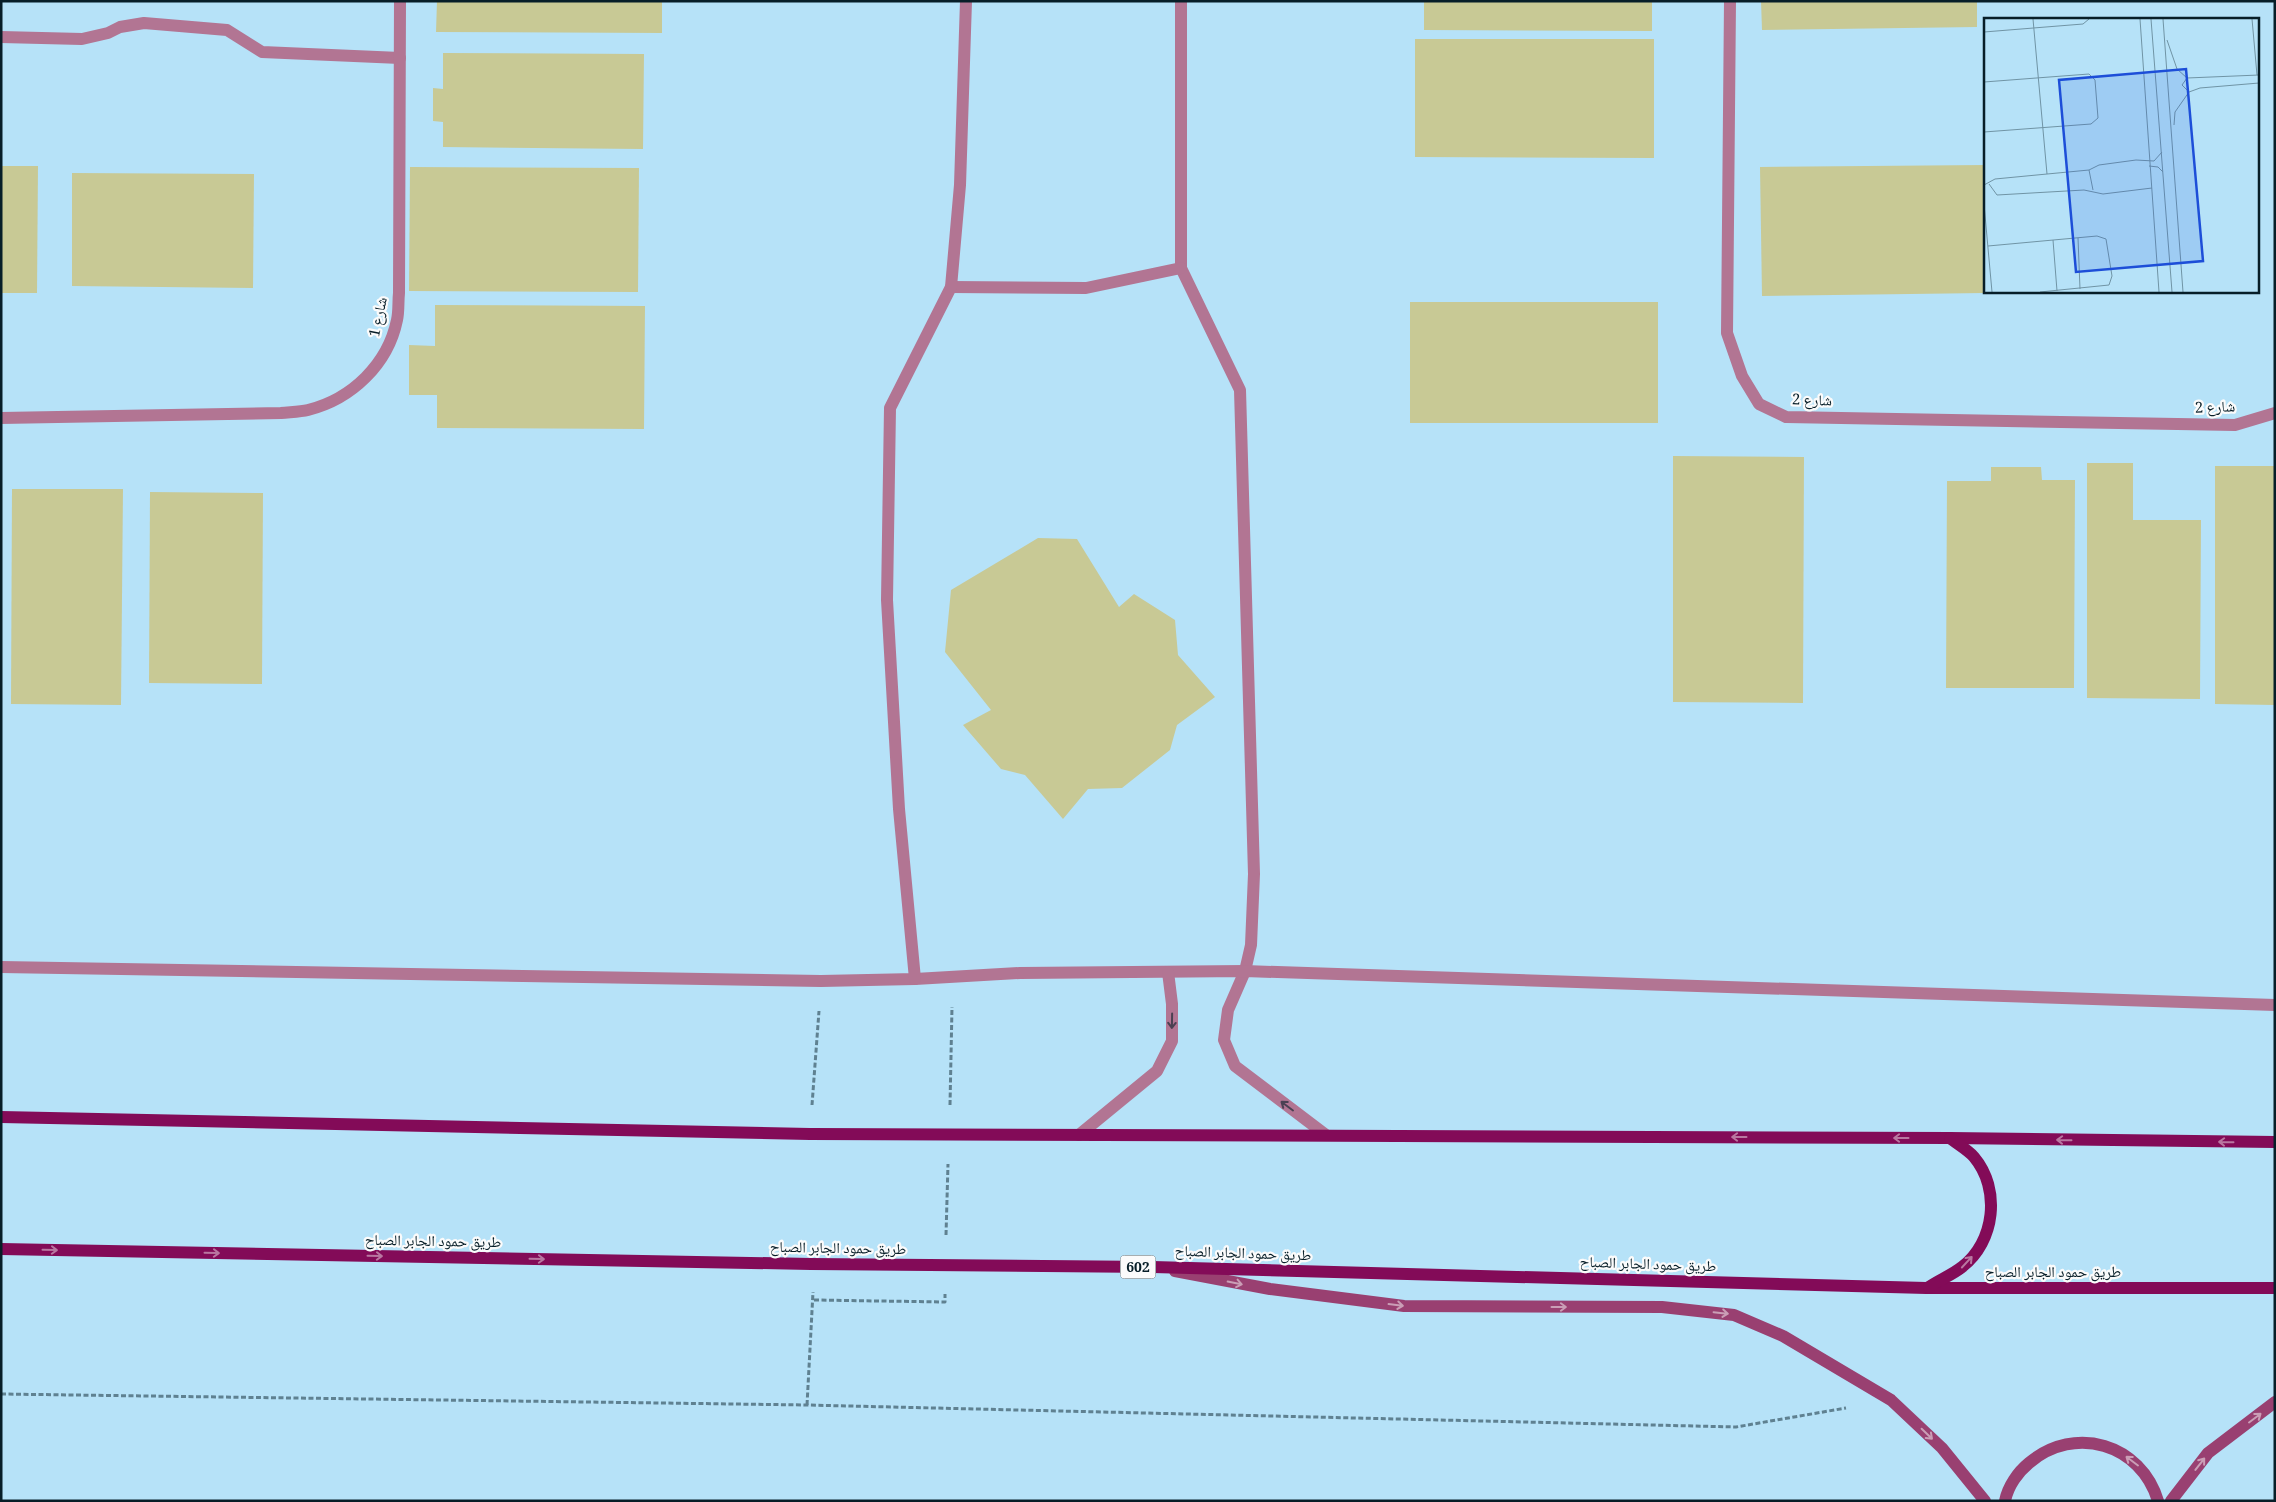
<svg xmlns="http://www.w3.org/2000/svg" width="2276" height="1502" viewBox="0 0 2276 1502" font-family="Georgia,'Noto Naskh Arabic',serif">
	<rect width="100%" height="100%" fill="#b6e2f8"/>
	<g fill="#c8c995">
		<path d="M437,1H662V33L436,32Z"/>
		<path d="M1424,1H1652V31L1424,30Z"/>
		<path d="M1761,1H1977V27L1762,30Z"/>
		<path d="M1415,39H1654V158L1415,157Z"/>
		<path d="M443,53L644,54L643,149L443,147V122L433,121V88L443,89Z"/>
		<path d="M1985,165V293L1762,296L1760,167Z"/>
		<path d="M1,166H38L37,293H1Z"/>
		<path d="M410,167L639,168L638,292L409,291Z"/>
		<path d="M72,173L254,174L253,288L72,286Z"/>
		<rect x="1410" y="302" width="248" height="121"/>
		<path d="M435,305L645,306L644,429L437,428V395H409V345L435,346Z"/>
		<path d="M1673,456L1804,457L1803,703L1673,702Z"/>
		<path d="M2087,463H2133V520H2201L2200,699L2087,698Z"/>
		<path d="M2215,466H2275V705L2215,704Z"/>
		<path d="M1991,467H2041L2042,480H2075L2074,688H1946L1947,481H1991Z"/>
		<path d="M12,489H123L121,705L11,704Z"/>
		<path d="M150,492L263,493L262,684L149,683Z"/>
		<path d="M1038,538L1077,539L1119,607L1134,594L1175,620L1178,655L1215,697L1177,725L1170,750L1122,788L1088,789L1063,819L1025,775L1001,769L963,725L991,710L945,652L951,590Z"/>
	</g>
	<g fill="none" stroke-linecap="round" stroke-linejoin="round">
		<g stroke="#5f8191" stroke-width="3" stroke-dasharray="5 2.5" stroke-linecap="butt">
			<path d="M812,1105L819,1011"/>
			<path d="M950,1105L952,1007"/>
			<path d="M946,1235L948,1164"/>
			<path d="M814,1300L945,1302V1294"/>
			<path d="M1,1394L807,1405L1736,1427L1846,1408"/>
			<path d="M807,1405L813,1292"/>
		</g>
		<g stroke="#b27593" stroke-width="12">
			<path d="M1181,1V268L1240,390L1254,874L1251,945L1245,971L1228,1010L1224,1040L1235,1066L1326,1135"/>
			<path d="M1,37L82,39L108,33L120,27L144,23L227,30L262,52L400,58"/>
			<path d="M951,287L1086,288L1181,268"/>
			<path d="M1,967L821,981L915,979L1020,973L1245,971L2275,1005"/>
			<path d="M915,979L899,809L887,600L890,408L951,287L960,185L966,1"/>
			<path d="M1079,1135L1157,1071L1172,1041V1004L1168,972"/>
		</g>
		<g stroke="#b27593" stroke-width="12">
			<path d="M1730,1L1727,333L1742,376L1759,404L1786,417L2235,425L2275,413"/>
			<path d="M1,418L281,413C290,412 300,412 308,410C352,399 388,364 397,320C399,311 398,302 399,293L400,1"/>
		</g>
		<g stroke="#994071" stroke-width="12">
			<path d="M1175,1271L1270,1289L1404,1306L1662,1307L1734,1315L1783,1336L1891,1400L1942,1448L1985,1501"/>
			<path d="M2005,1501C2008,1486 2018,1472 2029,1463C2075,1424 2141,1444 2158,1501"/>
			<path d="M2171,1501L2208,1453L2275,1402"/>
		</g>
		<g stroke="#830b58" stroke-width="12">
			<path d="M1,1117L810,1134L1950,1138L2275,1142"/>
			<path d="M1,1249L811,1264L1153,1267L1926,1288H2275"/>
			<path d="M1929,1287C1939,1280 1952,1275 1962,1267C1995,1242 2001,1189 1974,1157C1968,1150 1957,1144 1950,1138"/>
		</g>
	</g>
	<defs><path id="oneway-shaft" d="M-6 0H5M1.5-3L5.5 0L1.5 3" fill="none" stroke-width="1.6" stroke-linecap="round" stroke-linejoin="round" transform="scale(1.25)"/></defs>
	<g stroke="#4b4153">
		<use href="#oneway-shaft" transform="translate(1172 1021) rotate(91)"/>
		<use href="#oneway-shaft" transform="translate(1287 1106) rotate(-143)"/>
	</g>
	<g stroke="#b977a1">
		<use href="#oneway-shaft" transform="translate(1739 1137) rotate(-180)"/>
		<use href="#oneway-shaft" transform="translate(1901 1138) rotate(-180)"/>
		<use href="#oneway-shaft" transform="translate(2064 1140) rotate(-179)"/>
		<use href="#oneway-shaft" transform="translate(2226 1142) rotate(-179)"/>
		<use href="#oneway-shaft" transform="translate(50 1250) rotate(1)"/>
		<use href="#oneway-shaft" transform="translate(212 1253) rotate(1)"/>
		<use href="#oneway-shaft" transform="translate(375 1256) rotate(1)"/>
		<use href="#oneway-shaft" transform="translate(537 1259) rotate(1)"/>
		<use href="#oneway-shaft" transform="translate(1967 1262) rotate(-47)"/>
	</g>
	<g stroke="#ca9eb6">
		<use href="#oneway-shaft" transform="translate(1235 1283) rotate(11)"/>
		<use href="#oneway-shaft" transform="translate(1396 1305) rotate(7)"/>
		<use href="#oneway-shaft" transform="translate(1559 1307)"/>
		<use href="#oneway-shaft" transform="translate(1721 1313) rotate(6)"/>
		<use href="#oneway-shaft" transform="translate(2255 1418) rotate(-37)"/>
		<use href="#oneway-shaft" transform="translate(1927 1434) rotate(44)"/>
		<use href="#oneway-shaft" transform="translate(2132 1461) rotate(-143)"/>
		<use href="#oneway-shaft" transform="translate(2200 1464) rotate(-52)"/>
	</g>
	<g text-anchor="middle" stroke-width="4.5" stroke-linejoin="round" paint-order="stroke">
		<rect fill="#fbfbfb" stroke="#506067" stroke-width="1" x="1120.5" y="1255.5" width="35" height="23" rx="4"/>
		<g font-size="14" font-weight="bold" fill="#071e28">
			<text x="1138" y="1272">602</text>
		</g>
		<g font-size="15" fill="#071e28" stroke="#fbfbfb">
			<text transform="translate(378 317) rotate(-78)" y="5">شارع 1</text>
			<text transform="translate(1812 400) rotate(2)" y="5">شارع 2</text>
			<text transform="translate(2215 407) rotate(-2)" y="5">شارع 2</text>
			<text transform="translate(433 1241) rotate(1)" y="5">طريق حمود الجابر الصباح</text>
			<text transform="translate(838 1248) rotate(1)" y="5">طريق حمود الجابر الصباح</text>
			<text transform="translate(1243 1253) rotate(2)" y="5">طريق حمود الجابر الصباح</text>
			<text transform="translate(1648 1264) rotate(2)" y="5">طريق حمود الجابر الصباح</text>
			<text x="2053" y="1277">طريق حمود الجابر الصباح</text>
		</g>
	</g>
	<g transform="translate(1984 18)">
		<rect width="275" height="275" fill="#b6e2f8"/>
		<path fill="none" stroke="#7094a5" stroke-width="1" d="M49,1L63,156M156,1L175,274M167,1L188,274M179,1L199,274M268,1L273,57M0,14L99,6L105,1M183,22L193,51L203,60L275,57M203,60L198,67L205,74M0,64L105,56L111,62L114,100L107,106L0,114M190,107L191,94L205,74L216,70L275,65M165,148L174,149L179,154M105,152L109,172M5,166L13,177L100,172L119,176L168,170M0,167L11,161L105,152L115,147L152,142L170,143L178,134M0,186L8,274M94,220L96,271M69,222L73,273M4,228L113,218L122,221L128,258L125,267L56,274"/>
		<path fill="#1d4ed8" fill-opacity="0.15" stroke="#1d4ed8" stroke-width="2.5" d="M202,51L219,243L92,254L75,62Z"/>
		<rect width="275" height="275" fill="none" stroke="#071e28" stroke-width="2.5"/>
	</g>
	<rect width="2276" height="1502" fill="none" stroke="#071e28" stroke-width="5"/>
</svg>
